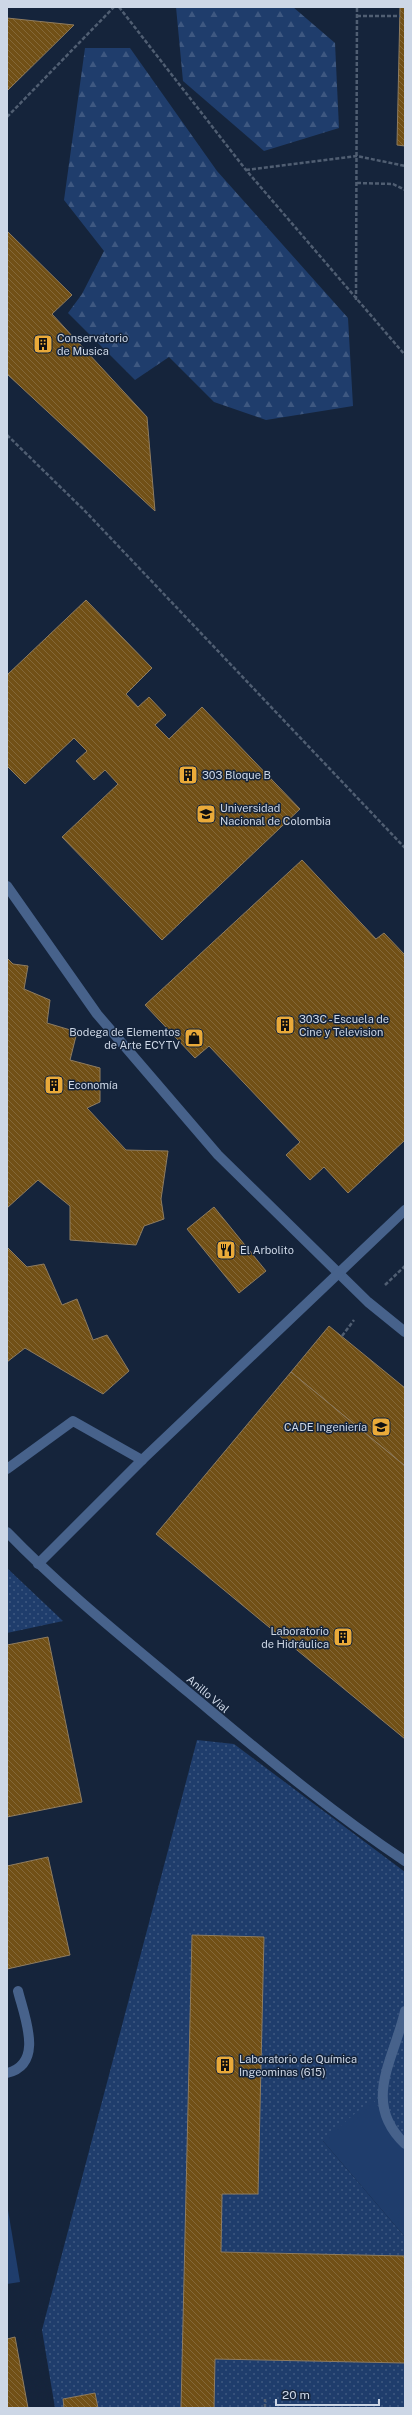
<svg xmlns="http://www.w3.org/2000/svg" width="412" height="2415" viewBox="0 0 412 2415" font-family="'Public Sans',sans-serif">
	<defs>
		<pattern id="grass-dots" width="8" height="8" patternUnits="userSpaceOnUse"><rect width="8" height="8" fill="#1f3d6c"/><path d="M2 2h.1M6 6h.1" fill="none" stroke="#3e5881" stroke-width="1.8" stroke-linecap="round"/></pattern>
		<pattern id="forest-firs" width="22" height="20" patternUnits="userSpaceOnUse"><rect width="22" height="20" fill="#1f3d6c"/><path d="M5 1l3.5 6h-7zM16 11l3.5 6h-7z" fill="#3e5881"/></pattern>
		<pattern id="building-back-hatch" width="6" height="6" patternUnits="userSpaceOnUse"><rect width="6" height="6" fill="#715016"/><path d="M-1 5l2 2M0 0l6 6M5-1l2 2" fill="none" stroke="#846838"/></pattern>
	</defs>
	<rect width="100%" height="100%" fill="#15243b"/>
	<g fill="url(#grass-dots)">
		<path d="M7,1568L63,1621L7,1633Z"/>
		<path d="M197,1740L234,1744L405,1872V2138L323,2141L405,2237V2256L221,2252L222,2194H258L264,1937L192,1935L181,2408H98L95,2393L63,2399L64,2408H55L42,2330Z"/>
		<path d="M215,2359L405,2363V2408H214Z"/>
	</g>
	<g fill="url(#forest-firs)">
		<path d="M176,7H293L335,43L339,128L264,151L183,81Z"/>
		<path d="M85,48H130L217,171L348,318L353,406L266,420L214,402L169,357L135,380L68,313L82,294L104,251L64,200Z"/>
	</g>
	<g fill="#1f3d6c">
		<path d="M372,2099L405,2138V2237L323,2141Z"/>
		<path d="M7,2204L20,2282L7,2284Z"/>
	</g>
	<g fill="url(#building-back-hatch)" stroke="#8f7c5f">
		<path d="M400,7H405V146L397,145Z"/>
		<path d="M7,18L74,25L7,91Z"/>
		<path d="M7,231L72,295L52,314L147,417L155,511L7,374Z"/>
		<path d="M86,600L152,668L126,694L138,707L149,697L166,715L155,725L169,739L202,707L300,809L162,940L62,837L118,784L105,770L94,780L76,761L87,751L74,738L25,784L7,766V675Z"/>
		<path d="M302,860L376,939L384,933L405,955V1140L348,1193L324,1167L310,1180L286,1155L300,1142L209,1046L195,1058L145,1005Z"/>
		<path d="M7,958L13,964L28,966L24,989L50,1000L47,1023L77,1032L70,1060L100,1068V1102L87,1108L126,1150L168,1151L161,1199L164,1219L144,1226L136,1245L70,1240V1206L38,1180L7,1208Z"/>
		<path d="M214,1207L266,1271L239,1293L187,1229Z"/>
		<path d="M7,1247L27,1267L44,1264L62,1305L77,1299L93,1340L107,1335L129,1371L103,1394L25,1348L7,1362Z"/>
		<path d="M329,1326L405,1388V1466L291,1372Z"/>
		<path d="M291,1372L405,1466V1739L156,1534Z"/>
		<path d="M48,1637L82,1802L7,1817V1645Z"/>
		<path d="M48,1857L70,1955L7,1969V1866Z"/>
		<path d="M192,1935L264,1937L258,2194H222L221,2252L405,2256V2363L215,2359L214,2408H181Z"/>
		<path d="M15,2337L28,2408H7V2339Z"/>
		<path d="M95,2393L98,2408H64L63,2399Z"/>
	</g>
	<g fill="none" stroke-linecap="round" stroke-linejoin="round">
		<g stroke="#505e72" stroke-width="2.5" stroke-dasharray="4 2" stroke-linecap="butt">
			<path d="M119,7L246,170L405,355"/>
			<path d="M357,16H400"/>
			<path d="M7,117L114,7"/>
			<path d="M246,170L357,156L405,166"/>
			<path d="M357,183L393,184L405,190"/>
			<path d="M356,300L357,7"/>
			<path d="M7,435L85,511L405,848"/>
			<path d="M385,1285L405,1266"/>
			<path d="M342,1336L354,1320"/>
			<path d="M265,2408V2399"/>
		</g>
		<g stroke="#47628b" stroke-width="10">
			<path d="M7,886L97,1014L218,1155L368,1302L405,1332"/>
			<path d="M7,1469L73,1421L142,1460"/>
			<path d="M38,1564L142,1460L405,1210"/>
			<path d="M405,2011C394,2060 361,2102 405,2144"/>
			<path d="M7,2073C45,2064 24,2016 18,1991"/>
		</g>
		<path stroke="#47628b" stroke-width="10" d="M7,1532C63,1590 126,1640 188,1692C259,1751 328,1810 405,1861"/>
	</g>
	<defs>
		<g id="building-square" transform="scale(1)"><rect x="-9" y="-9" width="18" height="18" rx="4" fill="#eaaa39" stroke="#15243b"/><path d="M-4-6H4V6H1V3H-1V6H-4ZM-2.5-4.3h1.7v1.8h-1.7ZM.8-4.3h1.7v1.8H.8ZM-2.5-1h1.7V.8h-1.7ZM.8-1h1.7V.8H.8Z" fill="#111"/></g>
		<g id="university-square" transform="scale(1)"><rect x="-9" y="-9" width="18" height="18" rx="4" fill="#eaaa39" stroke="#15243b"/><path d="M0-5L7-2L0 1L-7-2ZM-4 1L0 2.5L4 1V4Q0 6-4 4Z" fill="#111"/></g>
		<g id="shop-square" transform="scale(1)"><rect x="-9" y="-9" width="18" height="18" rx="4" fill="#eaaa39" stroke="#15243b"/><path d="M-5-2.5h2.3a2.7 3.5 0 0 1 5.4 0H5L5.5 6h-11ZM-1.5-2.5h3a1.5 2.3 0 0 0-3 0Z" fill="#111"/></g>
		<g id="restaurant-square" transform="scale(1)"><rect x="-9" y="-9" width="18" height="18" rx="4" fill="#eaaa39" stroke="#15243b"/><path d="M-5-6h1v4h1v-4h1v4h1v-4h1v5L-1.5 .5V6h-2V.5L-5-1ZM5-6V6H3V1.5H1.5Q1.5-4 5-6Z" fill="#111"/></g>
	</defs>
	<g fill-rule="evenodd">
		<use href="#building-square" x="43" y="344"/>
		<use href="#building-square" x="188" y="775"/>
		<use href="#university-square" x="206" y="814"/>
		<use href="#building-square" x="285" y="1025"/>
		<use href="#shop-square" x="194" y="1038"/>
		<use href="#building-square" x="54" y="1085"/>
		<use href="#restaurant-square" x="226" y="1250"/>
		<use href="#university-square" x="381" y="1427"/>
		<use href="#building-square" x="343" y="1637"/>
		<use href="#building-square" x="225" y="2065"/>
	</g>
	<g text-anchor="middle" stroke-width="3" stroke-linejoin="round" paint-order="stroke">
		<g font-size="11" fill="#cdd7e6" stroke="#15243b" text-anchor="start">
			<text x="57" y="342">Conservatorio<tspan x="57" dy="13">de Musica</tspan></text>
			<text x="202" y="779">303 Bloque B</text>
			<text x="220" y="812">Universidad<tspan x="220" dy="13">Nacional de Colombia</tspan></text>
			<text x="299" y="1023">303C - Escuela de<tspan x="299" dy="13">Cine y Television</tspan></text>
			<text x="180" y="1036" text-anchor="end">Bodega de Elementos<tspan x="180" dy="13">de Arte ECYTV</tspan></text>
			<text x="68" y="1089">Economía</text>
			<text x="240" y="1254">El Arbolito</text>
			<text x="367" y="1431" text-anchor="end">CADE Ingeniería</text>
			<text x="329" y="1635" text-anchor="end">Laboratorio<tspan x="329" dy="13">de Hidráulica</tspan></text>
			<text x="239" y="2063">Laboratorio de Química<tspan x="239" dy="13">Ingeominas (615)</tspan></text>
		</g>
		<g font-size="11" fill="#cdd7e6" stroke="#15243b">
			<text transform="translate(208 1694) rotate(40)" y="4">Anillo Vial</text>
		</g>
	</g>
	<rect width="412" height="2415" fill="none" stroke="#cdd7e6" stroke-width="16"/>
	<path d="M276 2399v6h103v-6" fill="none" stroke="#cdd7e6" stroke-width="2"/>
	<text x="282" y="2399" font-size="12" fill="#cdd7e6" stroke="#15243b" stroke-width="3" paint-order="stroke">20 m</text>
</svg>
